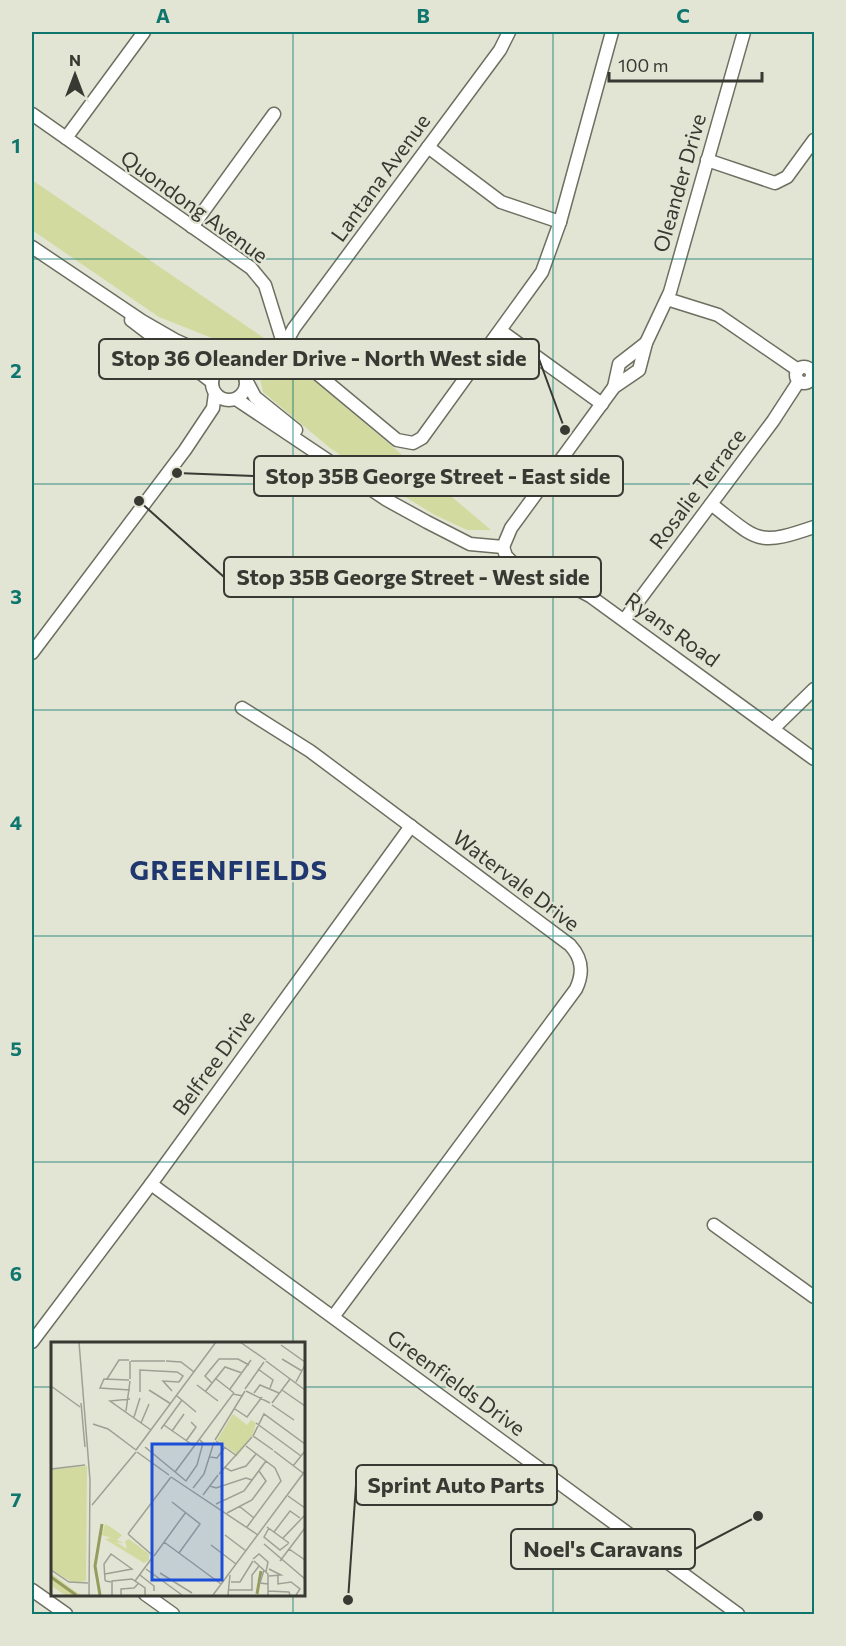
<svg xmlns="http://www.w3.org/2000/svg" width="846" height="1646" viewBox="0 0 846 1646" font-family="Commissioner,sans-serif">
	<rect width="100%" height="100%" fill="#e2e5d4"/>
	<path fill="#d2da9f" d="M32,180L264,338L491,530H467L435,515L382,483L330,448L263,392L257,365L237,348L159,317L32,230Z"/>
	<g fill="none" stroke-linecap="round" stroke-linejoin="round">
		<g stroke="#6d6f60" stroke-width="15">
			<g id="minor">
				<path d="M32,114L251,268L265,285L284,346L397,440L413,443L422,438L542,272L560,222L612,32"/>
				<path d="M66,138L144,32"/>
				<path d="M428,147L501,202L560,222"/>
				<path d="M707,160L775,183L787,177L814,140"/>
				<path d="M192,227L274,114"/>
				<path d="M32,247L142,321L175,340L236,367"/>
				<path d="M667,299L718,315L798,370"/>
				<path d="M131,320L212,382"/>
				<path d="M501,331L602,404"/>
				<path d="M284,346L294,328L500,50L509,32"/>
				<circle cx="229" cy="383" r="17"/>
				<circle cx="804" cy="375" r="8"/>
				<path d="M246,380L255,397L296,430"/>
				<path d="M614,387L619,364L646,343"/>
				<path d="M236,399L387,500L427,522L470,544L503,547L506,556L513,563L554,577L590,596L814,759"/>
				<path d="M711,504C758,540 756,547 814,527"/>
				<path d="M503,547L511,528L614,387L639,370L646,343L670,292L744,32"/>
				<path d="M625,619L773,421L799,381"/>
				<path d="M32,653L185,450L213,408L215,393"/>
				<path d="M242,708L310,751L570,945C582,958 584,972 576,989L333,1317"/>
				<path d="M773,729L814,689"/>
				<path d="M151,1184L738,1614"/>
				<path d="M714,1225L814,1297"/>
				<path d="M32,1342L151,1184L411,826"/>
				<path d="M32,1590L66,1614"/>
				<path d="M145,1594L173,1614"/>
			</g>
		</g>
		<use href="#minor" stroke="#fff" stroke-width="12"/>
	</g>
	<path fill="none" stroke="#0f766e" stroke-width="1.5" stroke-opacity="0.55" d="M293,32V1343M553,32V1614M32,259H814M32,484H814M32,710H814M32,936H814M32,1162H814M32,1387H52M303,1387H814M293,1594V1614"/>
	<g text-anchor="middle" stroke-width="4.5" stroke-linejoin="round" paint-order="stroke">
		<g font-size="21" fill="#383933" stroke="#e2e5d4">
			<text transform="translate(381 178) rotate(-54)" y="7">Lantana Avenue</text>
			<text transform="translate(680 183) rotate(-74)" y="7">Oleander Drive</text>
			<text transform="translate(194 207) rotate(36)" y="7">Quondong Avenue</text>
			<text transform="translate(698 489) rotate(-53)" y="7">Rosalie Terrace</text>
			<text transform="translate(672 630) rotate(36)" y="7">Ryans Road</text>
			<text transform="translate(516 881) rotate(37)" y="7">Watervale Drive</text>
			<text transform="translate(214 1063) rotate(-54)" y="7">Belfree Drive</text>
			<text transform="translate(456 1383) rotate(36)" y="7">Greenfields Drive</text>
		</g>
		<g font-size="27" font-weight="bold" letter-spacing="1.5" fill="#1f376e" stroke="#e2e5d4">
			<text x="229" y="880">GREENFIELDS</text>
		</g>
	</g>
	<g transform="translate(51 1342)">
		<rect width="254" height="254" fill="#e2e5d4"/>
		<path d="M182,72L196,83L200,78L205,81L201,95L187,113L166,98ZM36,124L35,239L23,241L0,228V127ZM54,182L58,184L71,193L66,198L73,201L64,200L67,201L76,207L74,199L78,197L98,212V218L93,221L54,197L60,196L51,193ZM0,231L18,245L30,253H14L2,245Z" fill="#d2da9f"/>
		<path fill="none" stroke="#959c5d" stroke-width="3" d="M0,235L25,253M206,252L210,229M49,253L44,224L51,182"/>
		<path fill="none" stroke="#9ea094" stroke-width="1.5" d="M28,0L39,138L38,253M189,0L215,18M230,3L254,20M231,17L251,29M80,19H114M115,19L130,20L143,30M215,19L254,48M207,27L222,38L219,46M88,28L126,30L132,34L128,40M164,36L183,51M56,37L68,18H78M79,37V19M78,38L53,37L49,46L79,48M245,40L254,23M161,41L154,34L168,17H187L198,23M146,43L167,59M0,44L29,65M179,47L200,18M194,47L213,20M98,48L120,62M231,48L254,64M121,49L112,39L128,40M195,49L219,61M89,50V29M154,50L174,25L191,31M203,51L209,43L228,51M126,54L145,70M79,57L59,59L100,88M30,61L34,105M221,61L239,37M221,63L243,78M184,67L196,75L211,55M75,69L79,39M83,75L89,56M90,81L98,62M205,81L250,114M42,82L57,87L85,108M113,83L143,104M110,87L131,58M121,89L133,72M202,94L213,72L254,102M202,94L222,108M164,98L194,49M135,99L145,85L140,80M165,99L186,114M195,104L224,126L230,139L196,185M94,105L135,139L146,123L152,101L149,98M85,108L165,0M223,109L252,131M86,110L118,133M159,115L166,116L174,105M242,124L254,109M173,125L180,129L195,124L205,112M0,127L34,123M124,130L182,52L192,54M168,132L201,95M120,135L207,193M159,144L165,146L195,136L201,138M142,146L153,132L163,100M152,153L167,133M237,154L254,166M121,160L149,182L128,211M165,162L193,149L215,119M41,163L85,110M188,164L203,176M176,171L201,158L215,139L208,129M216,185L238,201M218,186L213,195L229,208L238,201M223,190L239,169L249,176M77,192L120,135M77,192L100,212M174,193L195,209M232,196L254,173M113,200L170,242M213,202L254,237M160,203L185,222M238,207L254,218M103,214L135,170M202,217L208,212L217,220L215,230M203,219L217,232V253M229,219L254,186M95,227L131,253M0,228L18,240L37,241M213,228L209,241L217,242M109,231L141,251M54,232L81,227L60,212L53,222L54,238L55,239L60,240M89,233L103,244V249M218,234L230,233L218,227M227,234V242L240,240L249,247L245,253M84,239L101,216M180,240H189L202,219M177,248H201V233L208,224M217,249L238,250L239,253M61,253V239L81,237L94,246V253M70,253V247L83,246L87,242M162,253L254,129M177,253L179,233"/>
		<path fill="#1d4ed8" fill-opacity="0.15" stroke="#1d4ed8" stroke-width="3" d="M101,102H171V238H101Z"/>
		<rect width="254" height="254" fill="none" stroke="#383933" stroke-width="3"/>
	</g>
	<path fill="none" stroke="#383933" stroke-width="2" d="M565 430L539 359M177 473L254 476M139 501L224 577M348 1600L356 1485M758 1516L695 1549"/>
	<g fill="#383933" stroke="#e2e5d4" stroke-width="2">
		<circle cx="565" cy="430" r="6"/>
		<circle cx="177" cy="473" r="6"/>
		<circle cx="139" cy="501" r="6"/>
		<circle cx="348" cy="1600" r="6"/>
		<circle cx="758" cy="1516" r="6"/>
	</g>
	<g fill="#e2e5d4" stroke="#383933" stroke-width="2">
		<rect x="99" y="339" width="440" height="40" rx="6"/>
		<rect x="254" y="456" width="369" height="40" rx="6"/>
		<rect x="224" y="557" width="377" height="40" rx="6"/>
		<rect x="356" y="1465" width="201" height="40" rx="6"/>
		<rect x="511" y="1529" width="184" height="40" rx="6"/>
	</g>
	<g font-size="22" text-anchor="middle" font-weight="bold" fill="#383933">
		<text x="319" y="366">Stop 36 Oleander Drive - North West side</text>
		<text x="438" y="484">Stop 35B George Street - East side</text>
		<text x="413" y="585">Stop 35B George Street - West side</text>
		<text x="456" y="1493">Sprint Auto Parts</text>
		<text x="603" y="1557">Noel's Caravans</text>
	</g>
	<rect width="846" height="1646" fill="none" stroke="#e2e5d4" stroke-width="66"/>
	<g transform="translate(75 75)" stroke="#e2e5d4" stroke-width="4.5" paint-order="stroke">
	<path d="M0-4.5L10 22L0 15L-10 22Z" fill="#383933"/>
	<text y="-9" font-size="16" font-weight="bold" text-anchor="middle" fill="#383933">N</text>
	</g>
	<path d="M609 72v9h153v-9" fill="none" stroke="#383933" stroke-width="3"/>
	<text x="618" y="72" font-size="18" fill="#383933" stroke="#e2e5d4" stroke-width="4.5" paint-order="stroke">100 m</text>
	<rect x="33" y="33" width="780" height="1580" fill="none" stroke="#0f766e" stroke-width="2"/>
	<g font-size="20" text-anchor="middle" font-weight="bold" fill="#0f766e">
		<text x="163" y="23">A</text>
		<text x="423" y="23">B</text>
		<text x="683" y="23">C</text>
		<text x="16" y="153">1</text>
		<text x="16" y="378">2</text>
		<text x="16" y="604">3</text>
		<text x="16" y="830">4</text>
		<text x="16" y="1056">5</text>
		<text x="16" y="1281">6</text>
		<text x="16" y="1507">7</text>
	</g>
</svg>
